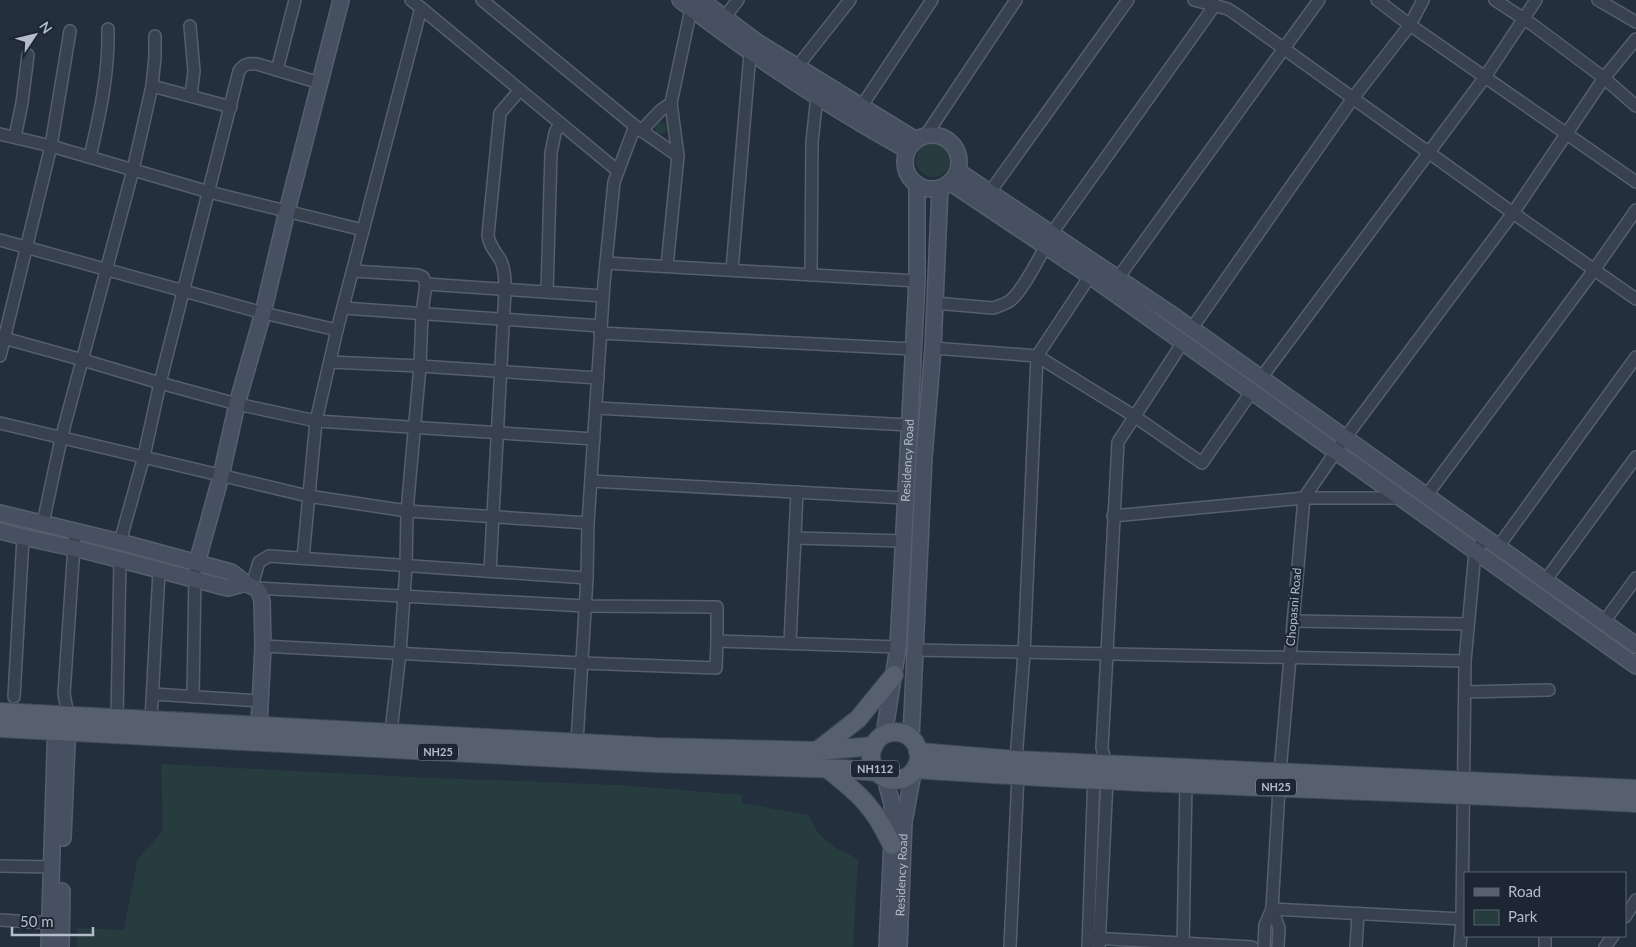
<svg xmlns="http://www.w3.org/2000/svg" width="1636" height="947" viewBox="0 0 1636 947" font-family="Lato,sans-serif">
	<rect width="100%" height="100%" fill="#242f3e"/>
	<g fill="#263c3f">
		<circle cx="661" cy="128" r="6"/>
		<circle cx="933" cy="160" r="17"/>
		<path d="M161,764L411,777L619,785L743,795L741,803L808,815L818,833L836,848L858,859L853,947H77V928L124,930L137,861L163,830Z"/>
	</g>
	<g fill="none" stroke-linecap="round" stroke-linejoin="round">
		<g stroke="#565f6c" stroke-width="14">
			<g id="street">
				<path d="M482,0L635,126L678,156"/>
				<path d="M1194,0L1228,9L1237,15L1513,213L1636,299"/>
				<path d="M1377,0L1410,25L1636,182"/>
				<path d="M1495,0L1533,25L1604,78L1636,106"/>
				<path d="M1598,0L1636,22"/>
				<path d="M421,8L618,171"/>
				<path d="M724,18L738,0"/>
				<path d="M190,26L194,71L191,96"/>
				<path d="M797,67L850,0"/>
				<path d="M277,70L295,0"/>
				<path d="M152,86L231,107"/>
				<path d="M861,107L932,0"/>
				<path d="M641,131L660,111L671,103L691,9"/>
				<path d="M0,134L51,146L209,192L363,230"/>
				<path d="M926,135L1016,0"/>
				<path d="M15,137L22,103L28,55"/>
				<path d="M90,157C100,113 109,74 108,29"/>
				<path d="M990,192L1128,0"/>
				<path d="M1052,233L1215,5"/>
				<path d="M0,240L263,313L337,330"/>
				<path d="M606,263L917,281"/>
				<path d="M667,266L678,156L671,103"/>
				<path d="M732,270L750,53"/>
				<path d="M353,271L418,275L423,277L426,284L422,313L420,366L407,511L406,567L400,653L390,740"/>
				<path d="M811,275L812,142L817,96"/>
				<path d="M1118,278L1319,0"/>
				<path d="M426,284L603,296"/>
				<path d="M547,292L551,153L555,133L560,123"/>
				<path d="M935,303L993,308C999,306 1006,304 1011,300C1023,290 1037,261 1046,246"/>
				<path d="M343,308L601,326"/>
				<path d="M1192,328L1353,98L1410,25L1423,0"/>
				<path d="M600,333L913,349"/>
				<path d="M0,337L83,360L160,383L237,404L316,421L594,439"/>
				<path d="M933,348L1037,356L1134,416L1202,463L1252,391"/>
				<path d="M0,356L51,146L70,31"/>
				<path d="M330,362L420,366L598,378"/>
				<path d="M1261,378L1485,77L1536,0"/>
				<path d="M596,408L909,425"/>
				<path d="M0,423L308,496L407,511L588,523"/>
				<path d="M591,481L905,498"/>
				<path d="M1426,496L1594,270L1636,210"/>
				<path d="M1113,516L1304,498H1402"/>
				<path d="M43,523L61,439L133,170L152,86L155,57V36"/>
				<path d="M795,538L903,541"/>
				<path d="M120,542L144,456L160,383L239,71C244,64 248,63 257,64L320,83"/>
				<path d="M1498,547L1636,357"/>
				<path d="M303,558L316,421L337,330L421,8L411,0"/>
				<path d="M490,571L505,290C505,280 505,270 501,261C496,252 489,246 488,235L500,113L520,90"/>
				<path d="M1545,581L1636,457"/>
				<path d="M252,585L259,562L269,556L587,578"/>
				<path d="M256,588L585,606L717,607V641L898,647"/>
				<path d="M1293,621L1467,624"/>
				<path d="M1604,622L1636,578"/>
				<path d="M790,643L797,492"/>
				<path d="M263,646L582,663L716,668L717,641"/>
				<path d="M915,650L1465,661"/>
				<path d="M1465,692L1549,690"/>
				<path d="M153,694L260,701"/>
				<path d="M14,697L23,538"/>
				<path d="M193,697L195,572"/>
				<path d="M68,715L64,694L75,531"/>
				<path d="M117,717L120,560"/>
				<path d="M151,720L159,571"/>
				<path d="M577,742L587,578L588,523L604,283L614,182L635,126"/>
				<path d="M1016,760L1024,653L1037,356L1090,276"/>
				<path d="M0,866L53,867"/>
				<path d="M1272,909L1462,919"/>
				<path d="M1272,909L1279,928L1278,947"/>
				<path d="M1625,917L1636,900"/>
				<path d="M0,920L50,923"/>
				<path d="M1545,936V947"/>
				<path d="M1092,938L1252,947"/>
				<path d="M1010,947L1018,775"/>
				<path d="M1088,947L1094,774"/>
				<path d="M1099,947L1107,780L1106,765L1102,748L1118,442L1183,342"/>
				<path d="M1183,947L1186,783"/>
				<path d="M1264,947L1265,925L1272,909L1280,772L1304,498L1345,438L1513,213L1604,78L1636,39"/>
				<path d="M1356,947L1358,914"/>
				<path d="M1460,947L1462,919L1465,661L1475,552L1485,538"/>
				<path d="M1605,947L1613,936"/>
			</g>
		</g>
		<g stroke="#565f6c" stroke-width="18">
			<g id="secondary">
				<path d="M680,0C752,56 828,106 907,150"/>
				<path d="M701,0L757,42L916,140"/>
				<circle cx="932" cy="162" r="27"/>
				<path d="M958,171L1177,318L1636,645"/>
				<path d="M951,183L1090,276L1636,666"/>
				<path d="M0,513L120,542L231,572C236,575 239,578 244,582C255,590 258,584 262,601L263,646L259,726"/>
				<path d="M0,531C28,539 57,544 86,551C134,563 181,576 228,588L246,583"/>
				<path d="M197,563L221,476L237,404L263,313L287,211L341,0"/>
				<path id="s1" d="M884,735L898,647L917,281V184"/>
				<path d="M911,738L924,457L933,348L940,188"/>
				<path d="M885,778L892,804L893,821L887,947"/>
				<path d="M63,838L68,721"/>
				<path d="M49,947L56,721"/>
				<path d="M61,947L62,891"/>
				<path id="s2" d="M899,947L904,822L913,773"/>
			</g>
		</g>
		<g stroke="#414a57" stroke-width="20">
			<g id="primary">
				<path d="M0,712L657,747L817,751L874,746"/>
				<path d="M0,728L655,763L844,769L877,772"/>
				<circle cx="895" cy="756" r="24"/>
				<path d="M817,751L858,719L894,675"/>
				<path d="M918,752L1016,760L1636,789"/>
				<path d="M828,769C842,781 858,792 869,807C879,818 885,832 892,845"/>
				<path d="M915,769C1155,786 1396,790 1636,803"/>
			</g>
		</g>
		<use href="#street" stroke="#38414e" stroke-width="11"/>
		<use href="#secondary" stroke="#465061" stroke-width="15"/>
		<use href="#primary" stroke="#56606e" stroke-width="18"/>
	</g>
	<g text-anchor="middle" stroke-width="4.5" stroke-linejoin="round" paint-order="stroke">
		<g fill="#1d2633" stroke="#878f9c" stroke-width="1">
			<rect x="418" y="743.5" width="40" height="17" rx="4"/>
			<rect x="851" y="760.5" width="48" height="17" rx="4"/>
			<rect x="1256" y="778.5" width="40" height="17" rx="4"/>
		</g>
		<g font-size="11" font-weight="bold" fill="#b4bcc9">
			<text x="438" y="756">NH25</text>
			<text x="875" y="773">NH112</text>
			<text x="1276" y="791">NH25</text>
		</g>
		<g font-size="12" fill="#b4bcc9" stroke="#1d2633">
			<text dy="4" stroke="none"><textPath href="#s1" startOffset="276">Residency Road</textPath></text>
			<text transform="translate(1294 607) rotate(-85)" y="4">Chopasni Road</text>
			<text dy="4" stroke="none"><textPath href="#s2" startOffset="72">Residency Road</textPath></text>
		</g>
	</g>
	<rect x="1464" y="872" width="162" height="65" fill="#1d2633" stroke="#59626f"/>
	<rect x="1474" y="888" width="25" height="8" fill="#56606e" stroke="#59626f"/>
	<text x="1508" y="897" font-size="15" fill="#b4bcc9">Road</text>
	<rect x="1474" y="910" width="25" height="15" fill="#263c3f" stroke="#59626f"/>
	<text x="1508" y="922" font-size="15" fill="#b4bcc9">Park</text>
	<g transform="translate(35 35) rotate(55)" stroke="#1d2633" stroke-width="4" paint-order="stroke">
	<path d="M0-4L9 19L0 12L-9 19Z" fill="#b4bcc9"/>
	<text y="-8" font-size="14" font-weight="bold" text-anchor="middle" fill="#b4bcc9">N</text>
	</g>
	<path d="M12 927v8h81v-8" fill="none" stroke="#b4bcc9" stroke-width="2.5"/>
	<text x="20" y="927" font-size="15" fill="#b4bcc9" stroke="#1d2633" stroke-width="4" paint-order="stroke">50 m</text>
</svg>
